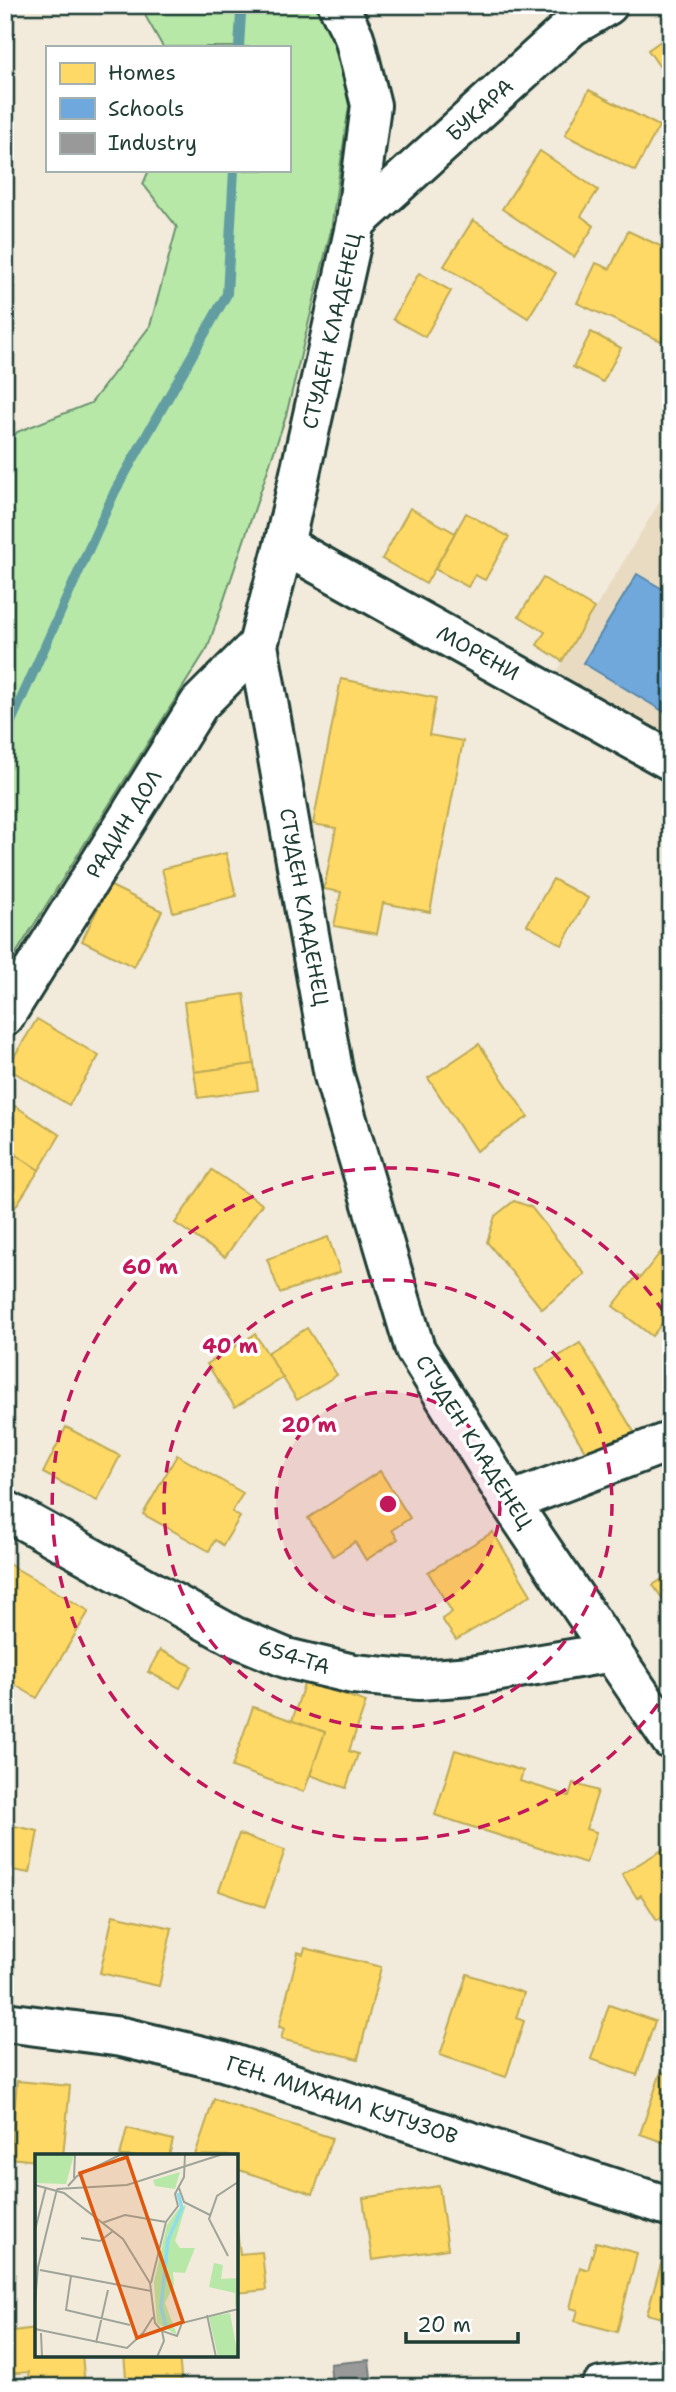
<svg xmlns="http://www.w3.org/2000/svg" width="676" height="2392" viewBox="0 0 676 2392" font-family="'Shantell Sans',sans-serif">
	<rect width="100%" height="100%" fill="#f2eadb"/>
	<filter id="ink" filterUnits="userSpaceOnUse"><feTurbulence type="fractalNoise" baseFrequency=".0143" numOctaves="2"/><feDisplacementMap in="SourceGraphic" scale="14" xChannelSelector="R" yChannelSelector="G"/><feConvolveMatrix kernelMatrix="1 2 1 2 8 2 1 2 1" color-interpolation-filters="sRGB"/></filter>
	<g filter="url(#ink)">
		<path fill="#e8dbc2" d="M671,483V744L553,678Z"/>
		<path fill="#b7e8a8" stroke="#6b926e" stroke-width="2" d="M145,5H316L337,44L349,106L331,230L286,416L208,647L5,971V449L17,432L91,403L150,326L177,227L143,184L149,170H289V47H163L146,17Z"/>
		<g fill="#ffd966" stroke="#bcaa57" stroke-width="2">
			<path d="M671,34V83L648,50Z"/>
			<path d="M589,90L659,126L635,171L565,135Z"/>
			<path d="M540,151L598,190L581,216L594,226L574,257L502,209Z"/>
			<path d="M473,220L556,273L528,318L444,266Z"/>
			<path d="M628,231L671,251V319L661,341L577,303L596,263L610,269Z"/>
			<path d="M419,273L451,291L425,337L393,319Z"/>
			<path d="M591,332L621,348L603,382L573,367Z"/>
			<path d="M410,508L455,533L426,584L382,559Z"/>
			<path d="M466,513L509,537L485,580L475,575L468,587L435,569Z"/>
			<path d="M543,578L594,608L562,661L537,645L545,632L519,616Z"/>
			<path d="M341,679L436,698L429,735L463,741L430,912L383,903L377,934L334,926L341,892L324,889L336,828L313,824Z"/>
			<path d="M226,853L236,896L173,912L162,869Z"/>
			<path d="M553,879L588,898L562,945L527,925Z"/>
			<path d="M109,885L162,911L134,967L82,941Z"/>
			<path d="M244,994L254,1064L194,1072L184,1002Z"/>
			<path d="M37,1019L99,1056L69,1105L7,1068Z"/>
			<path d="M479,1044L528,1117L476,1151L428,1078Z"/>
			<path d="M254,1064L258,1090L198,1098L194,1072Z"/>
			<path d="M15,1106L60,1135L39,1170L5,1148V1122Z"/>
			<path d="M5,1148L39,1170L14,1209L5,1203Z"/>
			<path d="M212,1170L262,1204L225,1257L175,1223Z"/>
			<path d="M514,1201L531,1207L585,1274L542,1309L487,1242L495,1216Z"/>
			<path d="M328,1237L340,1272L280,1293L267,1259Z"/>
			<path d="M664,1248L671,1253V1312L652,1336L613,1306L637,1276L640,1278Z"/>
			<path d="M307,1328L337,1375L297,1400L267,1353Z"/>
			<path d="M255,1334L283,1378L235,1407L207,1364Z"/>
			<path d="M580,1343L634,1432L590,1459L536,1370Z"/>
			<path d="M66,1427L120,1456L97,1501L43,1473Z"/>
			<path d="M177,1455L243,1493L232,1512L240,1517L223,1545L215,1540L209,1551L143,1514Z"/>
			<path d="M380,1471L410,1518L392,1530L398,1539L366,1560L355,1542L333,1556L308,1518Z"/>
			<path d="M493,1532L531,1595L456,1640L442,1619L452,1612L428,1572Z"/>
			<path d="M5,1562L89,1611L37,1698L5,1679Z"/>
			<path d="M671,1573V1611L653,1585Z"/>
			<path d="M160,1650L192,1666L180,1688L148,1672Z"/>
			<path d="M305,1681L366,1702L349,1751L358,1754L346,1788L310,1775L325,1732L292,1721Z"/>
			<path d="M253,1707L325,1732L304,1792L232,1767Z"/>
			<path d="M455,1750L523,1771L520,1781L569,1796L573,1783L598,1791L586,1829L596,1832L586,1863L435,1815Z"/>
			<path d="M5,1824L38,1831L30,1873L6,1869L5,1872Z"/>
			<path d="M239,1834L285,1850L265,1907L219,1891Z"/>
			<path d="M669,1846L671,1911L657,1920L641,1895L637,1898L622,1874Z"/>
			<path d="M113,1915L172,1928L159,1986L100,1973Z"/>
			<path d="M305,1948L381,1967L358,2059L281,2039L284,2028L279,2027L298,1952L303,1954Z"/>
			<path d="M467,1974L524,1993L516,2018L524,2021L506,2077L440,2055Z"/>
			<path d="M609,2005L655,2021L637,2075L591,2059Z"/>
			<path d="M661,2072L671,2075V2145L640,2134Z"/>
			<path d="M17,2081L70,2086L63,2156H37V2161L10,2158Z"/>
			<path d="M214,2099L332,2138L313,2194L236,2169V2156L195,2155Z"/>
			<path d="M127,2128L173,2140L169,2156H120Z"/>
			<path d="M439,2186L448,2249L372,2260L363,2198Z"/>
			<path d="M236,2224L240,2254L262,2252L266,2290L236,2293Z"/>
			<path d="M596,2242L637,2253L617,2332L575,2321L578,2310L570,2308L580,2267L588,2270Z"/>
			<path d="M665,2250L671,2251V2320L647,2314Z"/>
			<path d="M37,2328V2355H82L85,2387H30L29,2372L5,2374V2332Z"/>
			<path d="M124,2355H179L182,2387H127Z"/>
		</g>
		<path fill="#6fa8dc" stroke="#5788aa" stroke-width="2" d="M637,574L671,594V716L583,663Z"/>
		<path fill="#999" stroke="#747d7b" stroke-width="2" d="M369,2360L372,2386L332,2387L330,2364Z"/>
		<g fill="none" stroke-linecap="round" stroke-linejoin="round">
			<g stroke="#629da2" stroke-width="10">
				<path d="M239,47L241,14"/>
				<path d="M5,735L115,491L227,294L234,170"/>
			</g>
			<g stroke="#1f3d34" stroke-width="44">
				<g id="minor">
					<path d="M338,5L354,37L371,105L356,222L284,545L258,645L334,1076L415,1349L510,1502L671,1740"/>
					<path d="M356,222L572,26L608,5"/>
					<path d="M284,545L671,761"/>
					<path d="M5,1016L199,704L258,645"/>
					<path d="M510,1502L671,1441"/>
					<path d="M5,1510L233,1636L286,1658L353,1674L419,1680L471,1676L613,1652"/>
					<path d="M5,2022L122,2037L223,2061L671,2207"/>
					<path d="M601,2387L671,2379"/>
				</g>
			</g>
			<use href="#minor" stroke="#fff" stroke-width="38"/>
		</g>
	</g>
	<circle cx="388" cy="1504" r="112" fill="#c2185b" fill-opacity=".12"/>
	<g fill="none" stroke="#c2185b" stroke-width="3.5" stroke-dasharray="12 9">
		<circle cx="388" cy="1504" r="112"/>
		<circle cx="388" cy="1504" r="224"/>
		<path d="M670 1687A336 336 0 1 1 670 1321"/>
	</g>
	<g text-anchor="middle" stroke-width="7" stroke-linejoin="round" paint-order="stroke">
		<g font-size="21" fill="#1f3d34" stroke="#fff">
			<text transform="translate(480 110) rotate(-42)" y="7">БУКАРА</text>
			<text transform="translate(332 331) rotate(-77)" y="7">СТУДЕН КЛАДЕНЕЦ</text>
			<text transform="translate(478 653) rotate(29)" y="7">МОРЕНИ</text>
			<text transform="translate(124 824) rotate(-58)" y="7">РАДИН ДОЛ</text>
			<text transform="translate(304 907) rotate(80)" y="7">СТУДЕН КЛАДЕНЕЦ</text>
			<text transform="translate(474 1442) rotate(58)" y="7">СТУДЕН КЛАДЕНЕЦ</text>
			<text transform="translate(294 1657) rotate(17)" y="7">654-ТА</text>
			<text transform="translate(342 2100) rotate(18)" y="7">ГЕН. МИХАИЛ КУТУЗОВ</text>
		</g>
	</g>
	<g transform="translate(35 2154)">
		<rect width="203" height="203" fill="#f2eadb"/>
		<path d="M0,0H39L31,30L0,29ZM145,18L140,35L120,32L118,26ZM151,51L140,87L145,94H160L150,119L138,118L139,131L130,149L142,181L122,169L119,128L132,71L145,53ZM179,109L188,111L186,125L203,124V153H200V139L174,133ZM195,159L203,203H183L174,163Z" fill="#b7e8a8"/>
		<path fill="none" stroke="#8eddec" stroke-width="3.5" d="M131,172L126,153L133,86L147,54L143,39"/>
		<path fill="none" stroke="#9ea598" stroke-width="2" d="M39,24L40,0M0,31L29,39L88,85L115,129L120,169L127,177L142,182L147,169L203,155M33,32L42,22L87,0M144,34L149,48L175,61M22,35L92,31L188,0M67,69L90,61L131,68M0,76L11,33M46,84L65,87L78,77M193,102L174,65L182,42L203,28M5,116L116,137M36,122L31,156L95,171M116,129L131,68L143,52L140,40L149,23L150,0M0,149L3,113L22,35M172,161L181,203M0,175L92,194L108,179L118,163M6,179L7,203M61,189L73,136M122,203L129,187L127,177"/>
		<path fill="#de580e" fill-opacity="0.15" stroke="#de580e" stroke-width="3.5" d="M92,3L148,168L102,184L45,19Z"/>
		<rect width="203" height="203" fill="none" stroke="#1f3d34" stroke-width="3.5"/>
	</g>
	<circle cx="388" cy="1504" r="10" fill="#c2185b" stroke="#fff" stroke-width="3.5"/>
	<g font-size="21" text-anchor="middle" font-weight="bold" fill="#c2185b" stroke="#fff" stroke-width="7" stroke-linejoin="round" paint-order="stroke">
		<text x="150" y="1274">60 m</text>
		<text x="230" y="1353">40 m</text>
		<text x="309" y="1432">20 m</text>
	</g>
	<rect width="676" height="2392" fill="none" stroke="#fff" stroke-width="28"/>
	<rect x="14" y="14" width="648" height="2364" fill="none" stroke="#1f3d34" stroke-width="2.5" filter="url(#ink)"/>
	<rect x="46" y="46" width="245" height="126" fill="#ffffff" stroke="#a5b1ae" stroke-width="2"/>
	<rect x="60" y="63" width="35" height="21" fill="#ffd966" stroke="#a5b1ae" stroke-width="2"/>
	<text x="108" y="80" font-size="21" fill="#1f3d34">Homes</text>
	<rect x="60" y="98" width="35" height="21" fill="#6fa8dc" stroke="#a5b1ae" stroke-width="2"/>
	<text x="108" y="116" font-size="21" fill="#1f3d34">Schools</text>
	<rect x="60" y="133" width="35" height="21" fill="#999999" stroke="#a5b1ae" stroke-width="2"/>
	<text x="108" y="150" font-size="21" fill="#1f3d34">Industry</text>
	<path d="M406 2332v10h112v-10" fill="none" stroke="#1f3d34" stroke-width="3.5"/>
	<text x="417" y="2332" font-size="21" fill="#1f3d34" stroke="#ffffff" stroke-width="5" paint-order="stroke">20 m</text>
</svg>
